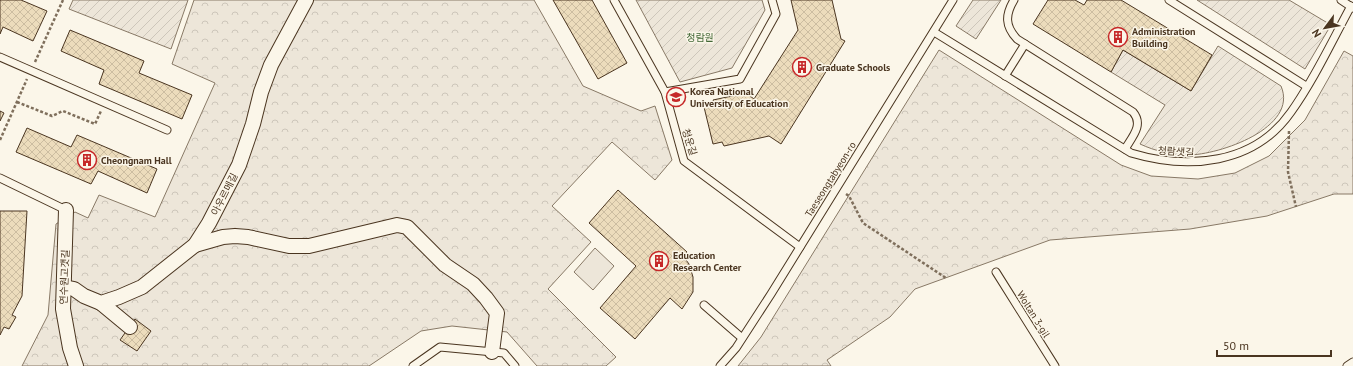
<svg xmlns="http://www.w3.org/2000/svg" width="1353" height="366" viewBox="0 0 1353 366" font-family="'PT Sans','Noto Sans KR',sans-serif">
	<defs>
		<pattern id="forest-crowns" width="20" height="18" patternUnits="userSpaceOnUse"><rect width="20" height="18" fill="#ede6d9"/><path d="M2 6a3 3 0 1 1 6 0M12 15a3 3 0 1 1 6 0" fill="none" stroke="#cdc6ba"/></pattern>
		<pattern id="garden-furrows" width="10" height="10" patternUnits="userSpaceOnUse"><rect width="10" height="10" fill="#ede6d9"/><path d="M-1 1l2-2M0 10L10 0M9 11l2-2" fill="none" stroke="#cdc6ba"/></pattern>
		<pattern id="building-cross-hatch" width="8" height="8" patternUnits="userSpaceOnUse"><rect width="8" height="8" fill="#ecdcbc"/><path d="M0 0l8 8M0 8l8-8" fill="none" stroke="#ccbda1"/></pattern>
	</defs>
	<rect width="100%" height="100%" fill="#fbf6e9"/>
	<g fill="url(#forest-crowns)" stroke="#887966">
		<path d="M194,0H534L583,86L641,111L655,106L672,160L655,180L612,142L552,206L591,242L548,289L616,357L606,366H537L507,332L452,326L421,331L369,366H22L48,315L56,224L75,212L88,218L99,195L155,217L215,83L172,64Z"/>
		<path d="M939,50L1121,165L1151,176L1198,179L1235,173L1269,156L1305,120L1344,51L1353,56V194H1334L1267,216L1190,229L1050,240L915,289L890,317L827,360L831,366H738L761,337Z"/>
	</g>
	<path fill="#ede6d9" stroke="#887966" d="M595,248L614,266L593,290L574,272Z"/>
	<g fill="url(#garden-furrows)" stroke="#887966">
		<path d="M73,0H188L171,49L69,9Z"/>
		<path d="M636,0H762L765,10L732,68L680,82Z"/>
		<path d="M973,0H1001L976,39L956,26Z"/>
		<path d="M1197,0H1289L1331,25L1305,69Z"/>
		<path d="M1218,46L1281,86C1299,128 1219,155 1188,155C1172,155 1155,151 1140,144L1165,105L1111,72L1123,50L1191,91Z"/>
	</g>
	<g fill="url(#building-cross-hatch)" stroke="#4a3520">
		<path d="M0,0H21L47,11L33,41L3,27L0,34Z"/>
		<path d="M553,0H592L627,63L598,79Z"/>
		<path d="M791,0H832L841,39L845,41L781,144L769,136L724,146L722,142L713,144L704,107L714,104L713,100L746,93L754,99L798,30Z"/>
		<path d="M1048,0H1075L1084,5L1087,0H1121L1212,55L1191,91L1123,50L1111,72L1033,24Z"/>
		<path d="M70,30L144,61L139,73L192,95L182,119L99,84L104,70L61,51Z"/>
		<path d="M0,111L4,113L0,121Z"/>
		<path d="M27,128L71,147L77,135L157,169L147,193L98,171L91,184L16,152Z"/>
		<path d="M618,190L687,252L683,256L689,264L693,277V292L682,309L670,298L635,339L600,308L636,266L589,223Z"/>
		<path d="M0,211H27L22,296L12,315L16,317L9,329L4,327L0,335Z"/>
		<path d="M135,319L151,331L137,351L120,340Z"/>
	</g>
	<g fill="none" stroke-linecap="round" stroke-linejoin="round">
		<g stroke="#4a3520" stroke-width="9">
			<g id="lane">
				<path d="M614,0L665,92L684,161L800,247"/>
				<path d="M1014,0C1005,15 1005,26 1017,39L1133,112C1144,125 1132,137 1125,149"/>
				<path d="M1169,0L1306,86"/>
				<path d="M1341,0L1353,8"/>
				<path d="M934,32L1131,153C1188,170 1254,165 1291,112C1314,80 1332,41 1351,6"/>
				<path d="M0,57L167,130"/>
				<path d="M1005,76L1025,44"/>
				<path d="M665,92L740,79L776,14L772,0"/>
				<path d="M0,178L66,210"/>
				<path d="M996,272L1055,366"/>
				<path d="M704,305L742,338"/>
				<path d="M413,366L440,347L504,353L515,366"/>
				<path d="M720,366L736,348L771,294L953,0"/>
				<path d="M1347,366L1353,362"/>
			</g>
		</g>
		<g stroke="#4a3520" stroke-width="16">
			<g id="street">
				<path d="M66,210L63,309L70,348L76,366"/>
				<path d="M195,245L223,237L235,236L248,237L289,246H309L397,225L407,227L445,265L473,284L486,298L497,313L492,352"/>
				<path d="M64,287L74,289L84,296L101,303L119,297L142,287L195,245L209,223L239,165L253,124L261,92L271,65L306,0"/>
				<path d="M101,303L130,327"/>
			</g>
		</g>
		<g stroke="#7f6f5c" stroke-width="2.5" stroke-dasharray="3 2" stroke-linecap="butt">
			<path d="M35,62L63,0"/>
			<path d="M17,102L52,116L63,111L95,124L101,111"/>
			<path d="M1289,131L1288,172L1296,207"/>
			<path d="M0,140L27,79"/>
			<path d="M846,194L849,196L863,223L946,278"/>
		</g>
		<use href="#lane" stroke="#fbf6e9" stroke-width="7"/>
		<use href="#street" stroke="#fbf6e9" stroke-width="14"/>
	</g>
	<defs>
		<g id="building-ring" transform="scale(1)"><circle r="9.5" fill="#fbf6e9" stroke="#c62828" stroke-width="1.5"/><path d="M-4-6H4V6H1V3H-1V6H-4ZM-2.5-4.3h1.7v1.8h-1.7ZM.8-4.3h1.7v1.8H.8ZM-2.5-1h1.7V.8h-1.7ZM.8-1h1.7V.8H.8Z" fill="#c62828"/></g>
		<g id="university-ring" transform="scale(1)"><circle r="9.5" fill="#fbf6e9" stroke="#c62828" stroke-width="1.5"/><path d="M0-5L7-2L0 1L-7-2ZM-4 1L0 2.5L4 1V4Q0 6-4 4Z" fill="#c62828"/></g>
	</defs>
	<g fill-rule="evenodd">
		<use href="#building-ring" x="1118" y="37"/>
		<use href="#building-ring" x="802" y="67"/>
		<use href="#university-ring" x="676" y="97"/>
		<use href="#building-ring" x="87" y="160"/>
		<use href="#building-ring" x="659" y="261"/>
	</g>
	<g text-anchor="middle" stroke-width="3" stroke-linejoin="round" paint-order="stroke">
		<g font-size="10" font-weight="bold" fill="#4a3520" stroke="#fbf6e9" text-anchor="start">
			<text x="1132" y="35">Administration<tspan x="1132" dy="12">Building</tspan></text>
			<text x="816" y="71">Graduate Schools</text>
			<text x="690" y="95">Korea National<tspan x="690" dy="12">University of Education</tspan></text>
			<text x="101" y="164">Cheongnam Hall</text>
			<text x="673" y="259">Education<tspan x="673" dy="12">Research Center</tspan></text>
		</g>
		<g font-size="10" fill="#436837" stroke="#fbf6e9">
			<text x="700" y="41">청람원</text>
		</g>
		<g font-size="10" fill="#4a3520" stroke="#fbf6e9">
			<text transform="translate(690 142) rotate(72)" y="4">청운길</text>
			<text transform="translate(1176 151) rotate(3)" y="4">청람샛길</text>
			<text transform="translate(830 179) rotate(-58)" y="4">Taeseongtabyeon-ro</text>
			<text transform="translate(224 194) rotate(-63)" y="4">아우르메길</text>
			<text transform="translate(64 277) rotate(-88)" y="4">연수원고갯길</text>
			<text transform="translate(1034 314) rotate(58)" y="4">Woltan 3-gil</text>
		</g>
	</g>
	<g transform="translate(1325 28) rotate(238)" stroke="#fbf6e9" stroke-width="3" paint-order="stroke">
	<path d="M0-3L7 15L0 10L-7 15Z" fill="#4a3520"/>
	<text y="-6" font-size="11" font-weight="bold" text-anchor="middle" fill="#4a3520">N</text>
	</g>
	<path d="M1217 350v6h114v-6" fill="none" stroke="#4a3520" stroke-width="2"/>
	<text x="1223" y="350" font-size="12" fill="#4a3520" stroke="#fbf6e9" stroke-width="3" paint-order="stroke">50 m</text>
</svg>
